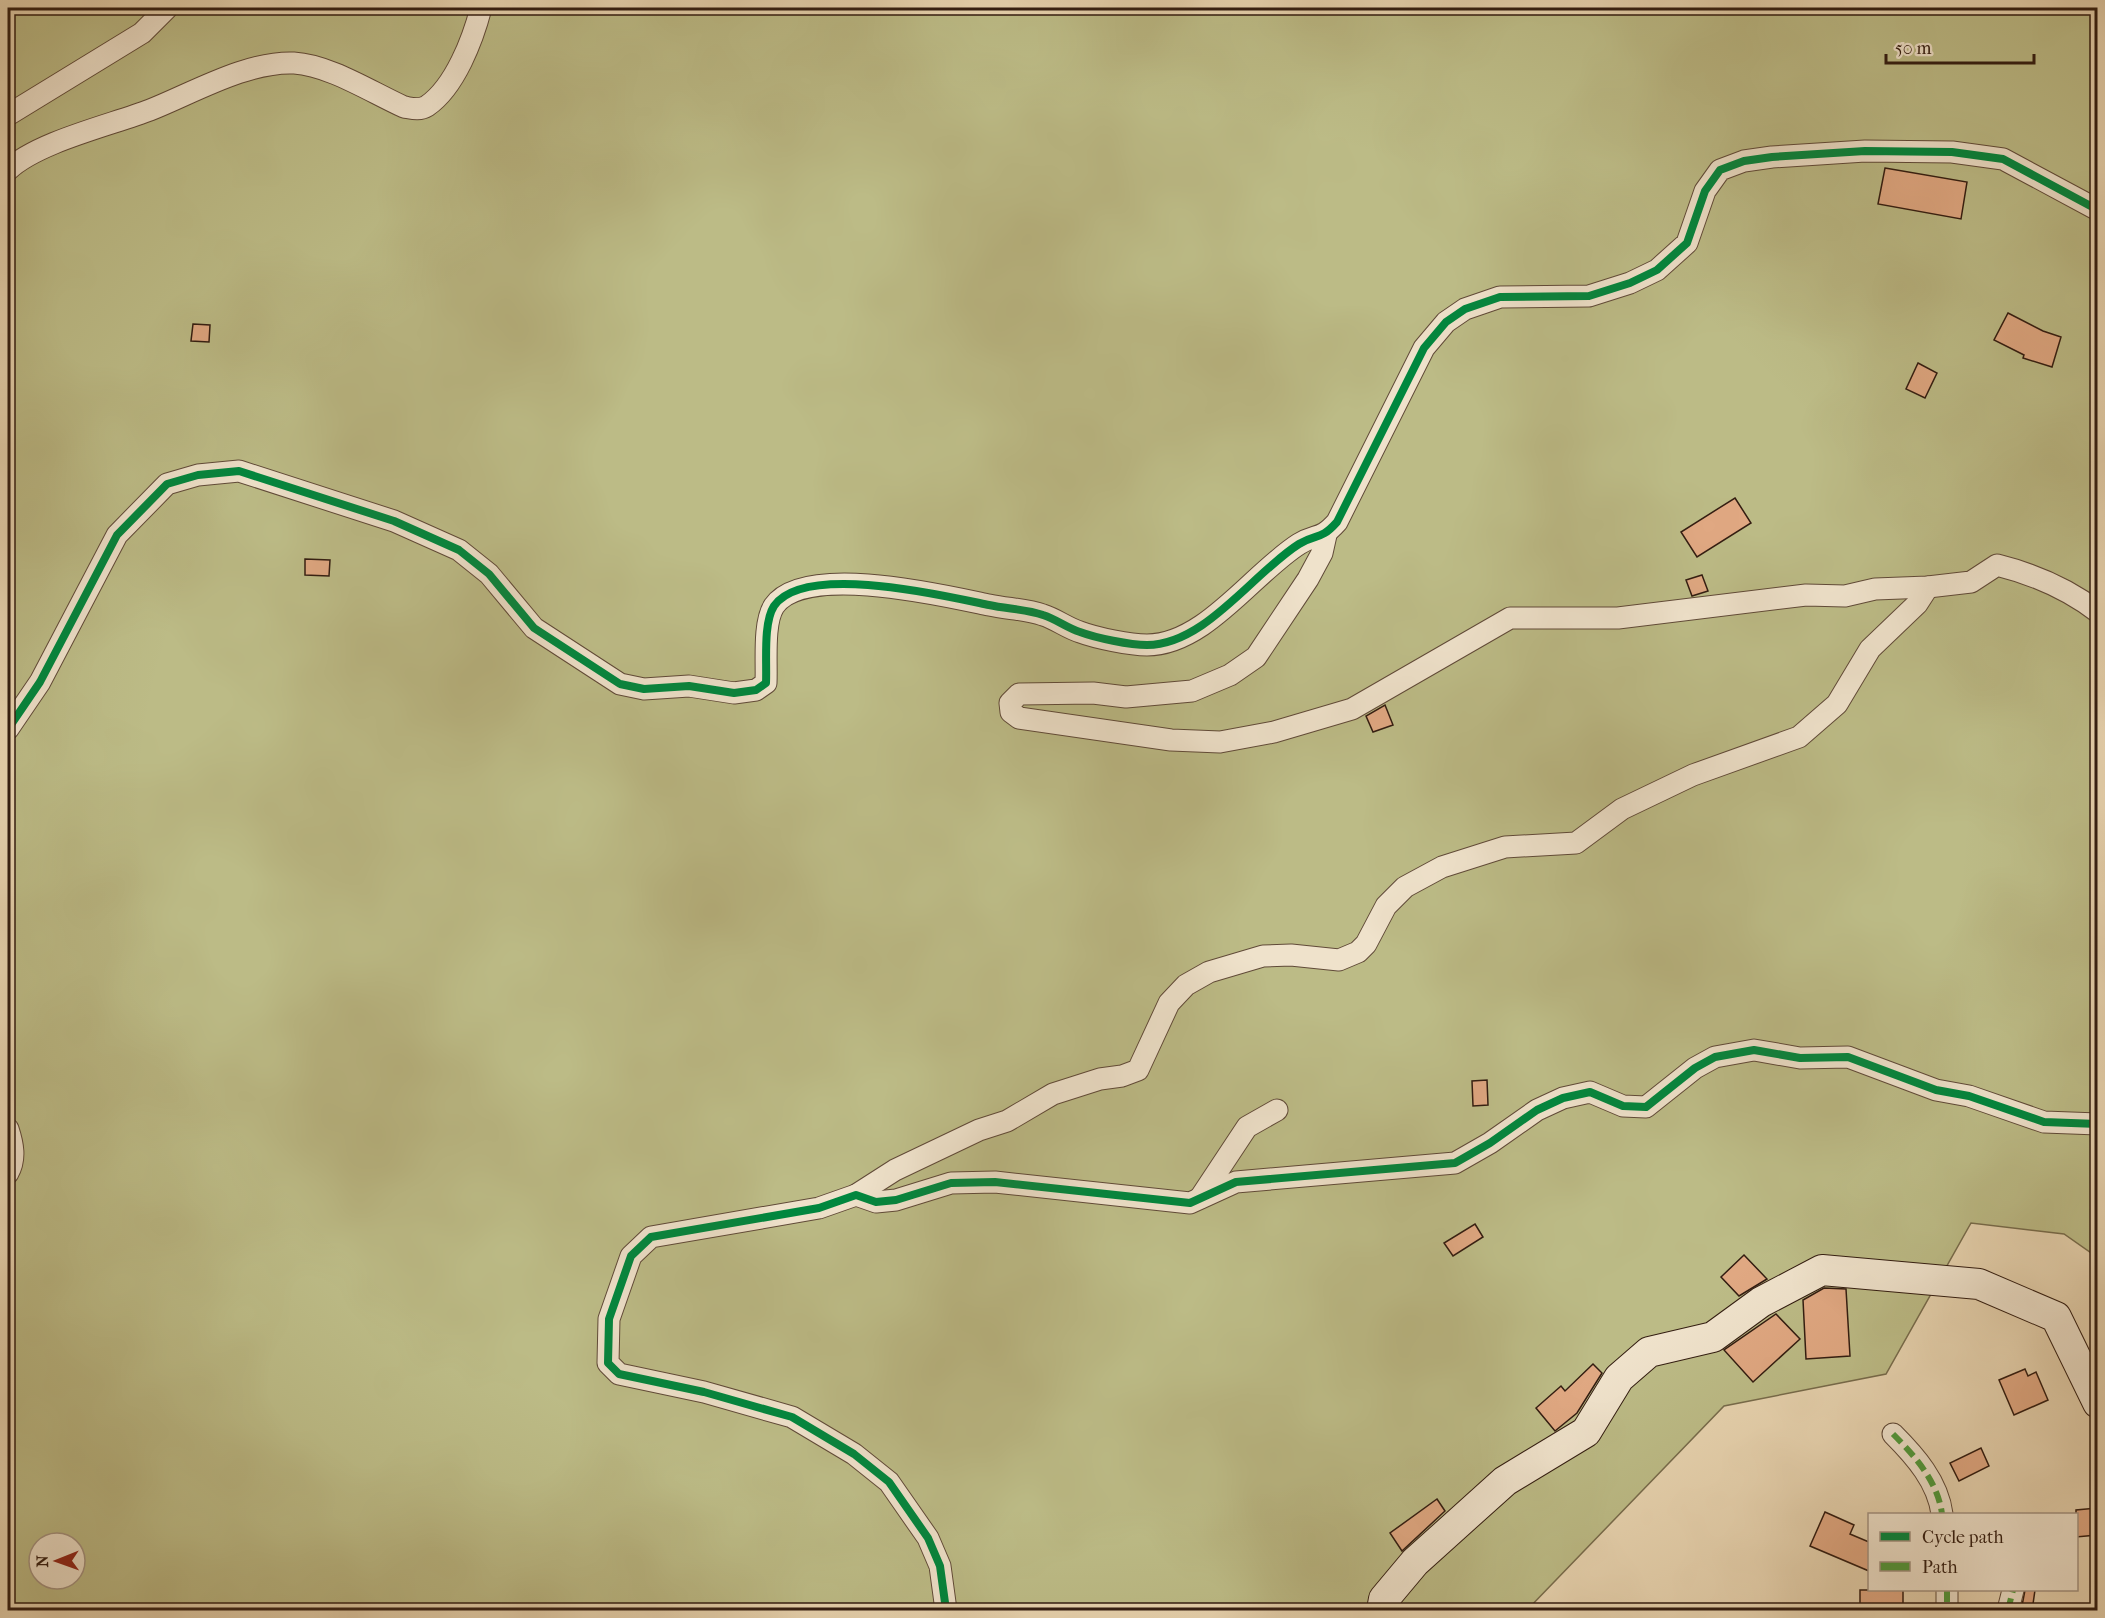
<svg xmlns="http://www.w3.org/2000/svg" width="2105" height="1618" viewBox="0 0 2105 1618" font-family="'IM FELL French Canon',serif">
	<rect width="100%" height="100%" fill="#e7d3af"/>
	<filter id="stains"><feTurbulence type="fractalNoise" baseFrequency=".00333" numOctaves="4"/><feColorMatrix values="0 0 0 0 .2 0 0 0 0 .09 0 0 0 0 .02 0 0 0 .5 -.17"/></filter>
	<radialGradient id="worn" r=".72"><stop offset=".6" stop-color="#630" stop-opacity="0"/><stop offset="1" stop-color="#630" stop-opacity=".3"/></radialGradient>
	<path fill="#bcbb86" stroke="#786c4c" stroke-width="1.5" fill-rule="evenodd" d="M8,8H2097V1257L2064,1234L1971,1223L1886,1374L1724,1406L1527,1610H8ZM39,1543H75V1579H39Z"/>
	<g fill="#e0a882" stroke="#331d11" stroke-width="1.5">
		<path d="M1885,168L1967,182L1961,219L1878,204Z"/>
		<path d="M2008,313L2043,331L2061,337L2052,367L2023,358L2024,355L1994,340Z"/>
		<path d="M193,324L210,325L209,342L191,341Z"/>
		<path d="M1918,363L1937,373L1925,398L1906,389Z"/>
		<path d="M1735,498L1751,523L1697,557L1681,532Z"/>
		<path d="M305,559L330,560L329,576L305,575Z"/>
		<path d="M1702,575L1708,591L1692,596L1686,580Z"/>
		<path d="M1385,705L1393,725L1373,732L1366,716Z"/>
		<path d="M1487,1080L1488,1105L1473,1106L1472,1081Z"/>
		<path d="M1475,1224L1483,1237L1453,1256L1444,1243Z"/>
		<path d="M1744,1255L1767,1279L1739,1296L1721,1277Z"/>
		<path d="M1824,1288L1846,1289L1850,1356L1806,1359L1803,1300Z"/>
		<path d="M1776,1314L1800,1339L1753,1382L1724,1350Z"/>
		<path d="M1593,1364L1602,1373L1577,1413L1555,1431L1536,1408L1561,1386L1565,1391Z"/>
		<path d="M2025,1369L2028,1376L2036,1372L2048,1400L2014,1415L1999,1380Z"/>
		<path d="M1981,1448L1989,1466L1959,1481L1950,1463Z"/>
		<path d="M1437,1499L1445,1511L1402,1551L1390,1533Z"/>
		<path d="M2097,1508V1535L2076,1537V1510Z"/>
		<path d="M1825,1512L1854,1525L1850,1534L1869,1542V1571L1810,1546Z"/>
		<path d="M1860,1590H1903V1611L1860,1610Z"/>
		<path d="M2025,1590H2035L2032,1611H2021Z"/>
	</g>
	<g fill="none" stroke-linecap="round" stroke-linejoin="round">
		<g stroke="#604a38" stroke-width="23">
			<g id="street">
				<path d="M8,115L142,33L167,8"/>
				<path d="M8,170C37,142 111,125 150,110C193,93 247,61 294,63C329,65 371,92 404,107C411,108 419,111 427,106C455,87 473,39 481,8"/>
				<path d="M1326,535L1322,553L1308,579L1256,657L1230,675L1192,691L1126,697L1093,693L1019,694L1010,703L1011,712L1019,718L1171,740L1220,742L1274,732L1352,709L1510,618H1618L1806,595L1845,596L1875,589L1928,587L1971,582L1997,565C2033,574 2068,589 2098,612"/>
				<path d="M8,729L40,682L117,535L167,484L198,475L239,471L394,521L459,550L489,574L534,628L620,684L644,689L689,686L734,693L756,690L766,683C767,662 763,623 774,606C804,562 946,596 989,605C1007,609 1026,609 1043,615C1056,619 1067,628 1080,632C1096,638 1130,645 1147,645C1205,645 1253,573 1299,544C1317,533 1320,541 1337,522L1424,348L1446,322L1465,309L1500,297L1589,296L1630,283L1657,270L1687,243L1705,191L1720,170L1744,161L1772,157L1865,151L1952,152L2003,159L2098,210"/>
				<path d="M8,1129C13,1144 16,1159 8,1173"/>
				<path d="M856,1195L895,1170L979,1130L1007,1121L1053,1094L1100,1079L1122,1076L1138,1070L1169,1003L1186,985L1209,972L1263,956L1291,955L1339,960L1358,952L1366,944L1386,906L1405,887L1442,867L1505,847L1576,843L1622,809L1693,775L1799,737L1837,704L1870,649L1917,604L1928,587"/>
				<path d="M1200,1198L1247,1127L1277,1110"/>
				<path d="M1893,1434C1915,1456 1938,1482 1942,1514"/>
				<path d="M1947,1590V1610"/>
				<path d="M946,1610L940,1566L928,1538L889,1482L854,1454L792,1417L704,1392L619,1374L608,1363L609,1319L631,1256L651,1237L819,1208L856,1195L876,1202L896,1200L951,1183L995,1182L1190,1203L1236,1182L1455,1163L1490,1143L1537,1110L1563,1098L1590,1092L1623,1106L1646,1107L1695,1068L1715,1057L1754,1050L1800,1058L1848,1057L1936,1090L1969,1096L2044,1122L2098,1124"/>
				<path d="M2008,1610L2013,1590"/>
			</g>
		</g>
		<g stroke="#331d11" stroke-width="32">
			<path id="secondary" d="M1382,1610L1384,1599L1415,1562L1505,1481L1586,1432L1619,1378L1649,1352L1713,1337L1761,1302L1822,1270L1979,1284L2056,1317L2098,1403"/>
		</g>
		<use href="#street" stroke="#efe2cb" stroke-width="21"/>
		<use href="#secondary" stroke="#efe2cb" stroke-width="30"/>
		<g stroke="#519a3c" stroke-width="6" stroke-dasharray="12 6" stroke-linecap="butt">
			<path d="M1893,1434C1915,1456 1938,1482 1942,1514"/>
			<path d="M1947,1590V1610"/>
			<path d="M2008,1610L2013,1590"/>
		</g>
		<g stroke="#efe2cb" stroke-width="11">
			<g id="cycleway">
				<path d="M8,729L40,682L117,535L167,484L198,475L239,471L394,521L459,550L489,574L534,628L620,684L644,689L689,686L734,693L756,690L766,683C767,662 763,623 774,606C804,562 946,596 989,605C1007,609 1026,609 1043,615C1056,619 1067,628 1080,632C1096,638 1130,645 1147,645C1205,645 1253,573 1299,544C1317,533 1320,541 1337,522L1424,348L1446,322L1465,309L1500,297L1589,296L1630,283L1657,270L1687,243L1705,191L1720,170L1744,161L1772,157L1865,151L1952,152L2003,159L2098,210"/>
				<path d="M946,1610L940,1566L928,1538L889,1482L854,1454L792,1417L704,1392L619,1374L608,1363L609,1319L631,1256L651,1237L819,1208L856,1195L876,1202L896,1200L951,1183L995,1182L1190,1203L1236,1182L1455,1163L1490,1143L1537,1110L1563,1098L1590,1092L1623,1106L1646,1107L1695,1068L1715,1057L1754,1050L1800,1058L1848,1057L1936,1090L1969,1096L2044,1122L2098,1124"/>
			</g>
		</g>
		<use href="#cycleway" stroke="#00873e" stroke-width="8"/>
	</g>
	<rect width="2105" height="1618" fill="none" stroke="#e7d3af" stroke-width="30"/>
	<rect x="9" y="9" width="2087" height="1600" fill="none" stroke="#331d11" stroke-width="3"/>
	<rect x="15" y="15" width="2075" height="1588" fill="none" stroke="#331d11" stroke-width="1.5"/>
	<rect x="1868" y="1513" width="210" height="78" fill="#efe2cb" stroke="#a49381" stroke-width="1.5"/>
	<rect x="1880" y="1532" width="30" height="9" fill="#00873e" stroke="#a49381" stroke-width="1.5"/>
	<text x="1922" y="1543" font-size="18" fill="#331d11">Cycle path</text>
	<rect x="1880" y="1562" width="30" height="9" fill="#519a3c" stroke="#a49381" stroke-width="1.5"/>
	<text x="1922" y="1573" font-size="18" fill="#331d11">Path</text>
	<g transform="translate(57 1561) rotate(269)"><circle r="28" fill="#efe2cb" stroke="#a49381" stroke-width="1.5"/>
	<path d="M0-4.5L10 22L0 15L-10 22Z" fill="#8f2418"/>
	<text y="-9" font-size="16" font-weight="bold" text-anchor="middle" fill="#331d11">N</text>
	</g>
	<path d="M1886 54v9h148v-9" fill="none" stroke="#331d11" stroke-width="3"/>
	<text x="1895" y="54" font-size="18" fill="#331d11" stroke="#efe2cb" stroke-width="4.5" paint-order="stroke">50 m</text>
	<rect width="100%" height="100%" filter="url(#stains)"/>
	<rect width="100%" height="100%" fill="url(#worn)"/>
</svg>
